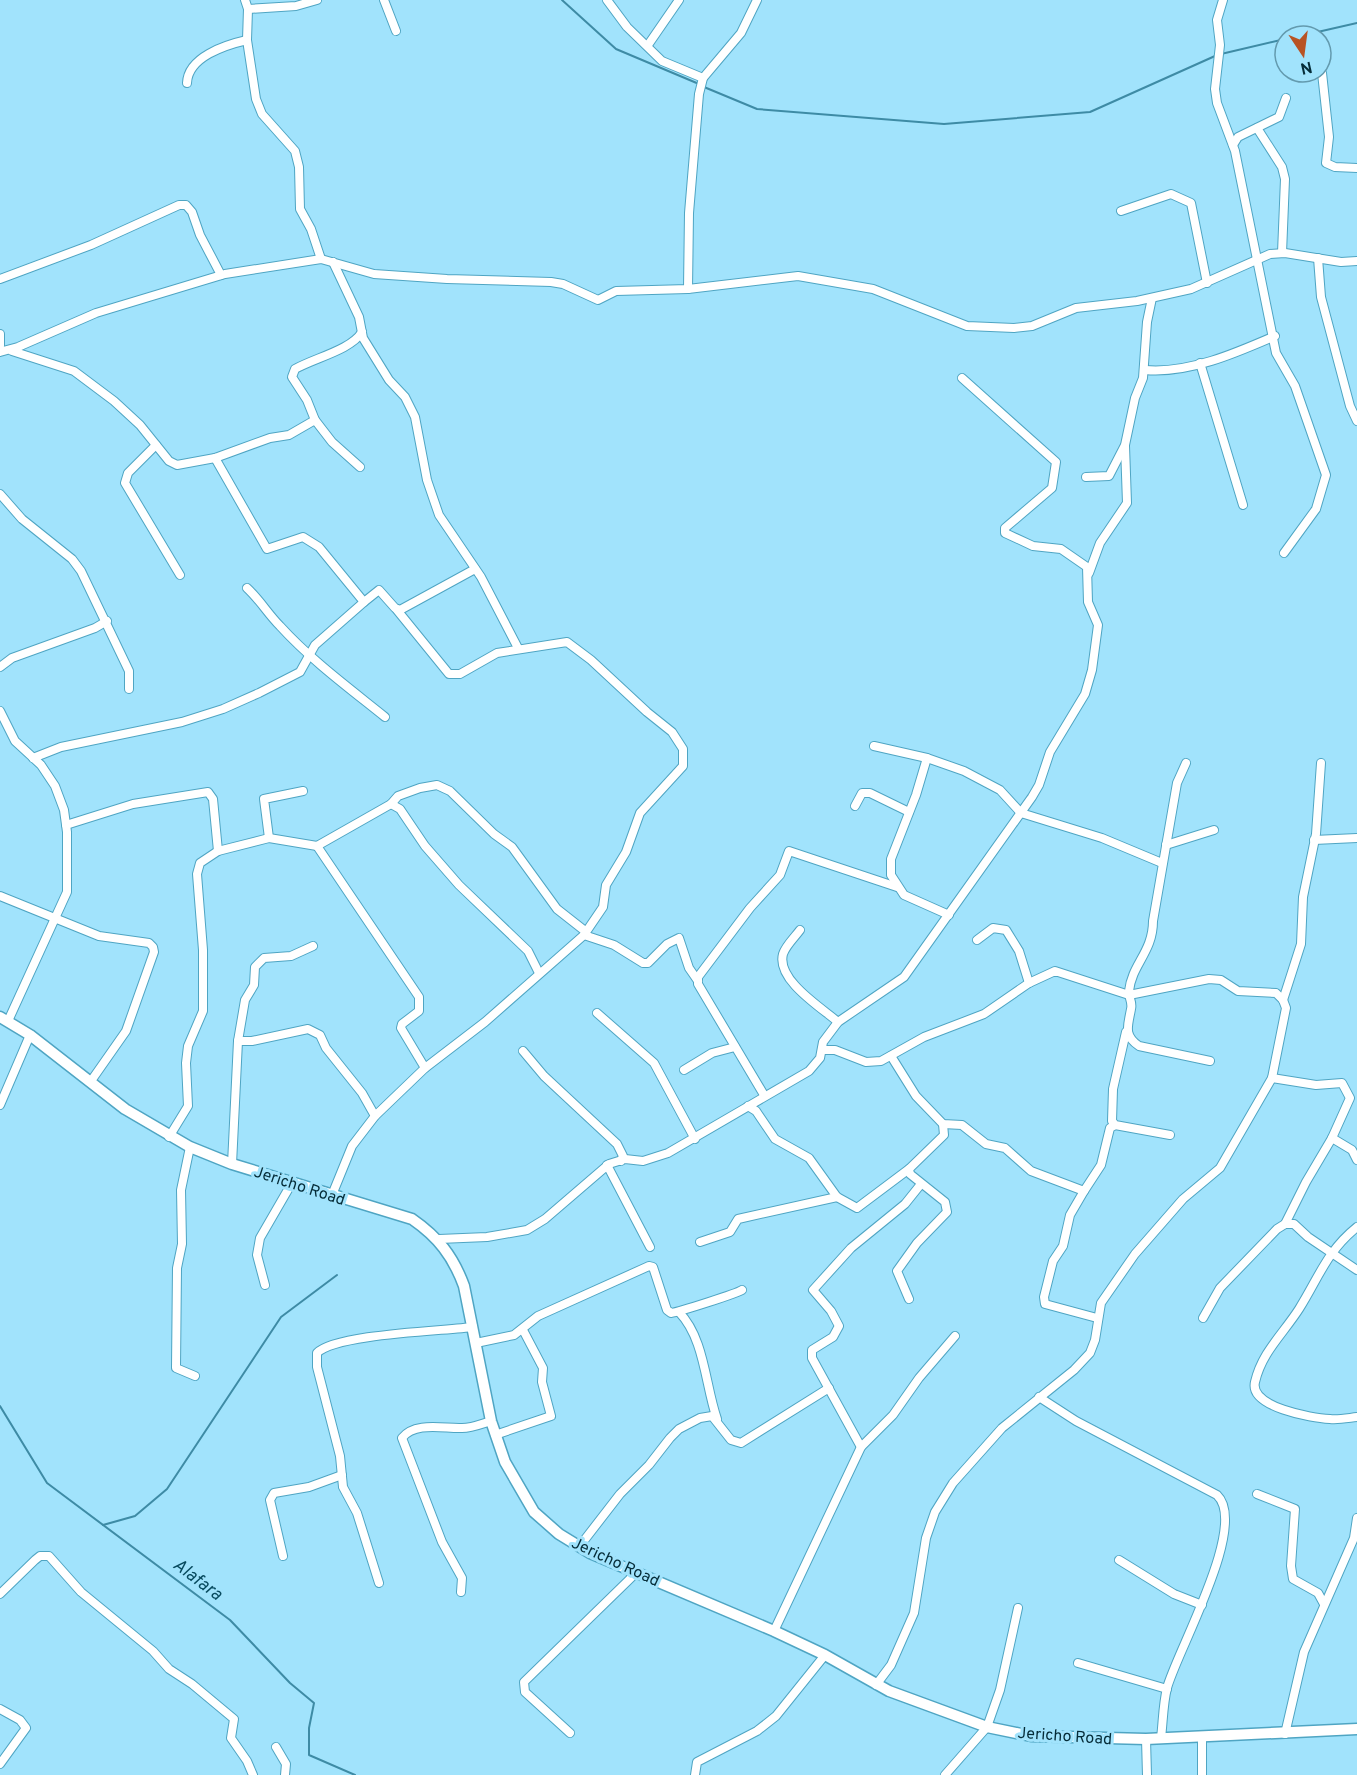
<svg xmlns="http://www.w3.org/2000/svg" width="1357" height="1775" viewBox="0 0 1357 1775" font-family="Overpass,sans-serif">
	<rect width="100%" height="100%" fill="#a1e3fc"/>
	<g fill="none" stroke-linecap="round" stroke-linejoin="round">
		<g stroke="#3e8ba5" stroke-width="2">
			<path d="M562,0L616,49L699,84"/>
			<path d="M1300,36L1357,23"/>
			<path d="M1221,54L1285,39"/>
			<path d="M704,87L757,109L944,124L1090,112L1215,56"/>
			<path d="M0,1406L47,1483L230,1620L290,1683L314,1703L309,1728V1755L355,1775"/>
			<path d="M103,1525L135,1516L167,1489L281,1317L337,1275"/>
		</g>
		<g stroke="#4fa5c3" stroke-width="10">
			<g id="street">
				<path d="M245,0L248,9L247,40L256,99L262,114L295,151L299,167L300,209L311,229L321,259"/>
				<path d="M384,0L396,31"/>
				<path d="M607,0L627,27L662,61L703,78"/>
				<path d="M1223,0L1217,20L1220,45L1215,89L1217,103L1235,151L1276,353L1295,386L1326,475L1316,509L1284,553"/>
				<path d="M248,9L296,6L317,0"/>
				<path d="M648,45L679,0"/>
				<path d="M1322,73L1329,137L1326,163L1335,167L1357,168"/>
				<path d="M187,83C188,57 225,45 247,40"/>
				<path d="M1257,128L1282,167L1285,179L1282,253"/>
				<path d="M1233,145L1238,137L1279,117L1286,98"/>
				<path d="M1121,211L1171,194L1191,203L1207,283"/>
				<path d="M1318,258L1321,297L1350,406L1357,421"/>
				<path d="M333,262L359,317L363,338L389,380L405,397L415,417L427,480L439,515L481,577L518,648"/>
				<path d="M0,279L91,245L179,205H186L192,212L200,235L221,275"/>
				<path d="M688,289L689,213L699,94L703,78L741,33L757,0"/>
				<path d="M0,334V346"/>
				<path d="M12,351L74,371L114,401L140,425L169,461L177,465L215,458L270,438L289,435L315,420"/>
				<path d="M0,352L18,347L96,313L225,274L321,259L374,274L447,279L551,282L563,284L598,300L616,291L688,289L798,276L873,289L967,326L1014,328L1032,326L1076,308L1137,301L1191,289L1270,254L1285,253L1341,262L1357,261"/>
				<path d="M1200,363L1243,505"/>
				<path d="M1145,370C1188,374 1236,353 1275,336"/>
				<path d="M156,445L128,473L125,483L180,575"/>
				<path d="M215,458L267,549L303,537L319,547L364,602L379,590L395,608L400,610L475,569"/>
				<path d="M360,467L332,442L315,420L307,400L292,377L295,369C314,358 351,350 362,332"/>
				<path d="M1086,477L1109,476L1125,445L1135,398L1143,378L1147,322L1152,298"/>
				<path d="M0,494L22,519L72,559L81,571L129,671V689"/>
				<path d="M1089,573L1100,543L1127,503L1125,446"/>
				<path d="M247,588C260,600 268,614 280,626C311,660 349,688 385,717"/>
				<path d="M0,667L12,658L95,628L107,621"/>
				<path d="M0,711L15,741L41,765L55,786L64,810L67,832V892L8,1021"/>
				<path d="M874,746L927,758L964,771L1000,790L1021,813L1102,838L1162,863"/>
				<path d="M33,758L61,747L182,722L223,709L259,693L300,672L315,645L364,602"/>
				<path d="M927,758L916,795L891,859V875L904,895L949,915"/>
				<path d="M1186,763L1177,783L1153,921C1153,952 1132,964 1129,991C1128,997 1133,1002 1131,1009C1128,1026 1123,1035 1139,1046L1210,1061"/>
				<path d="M391,804L400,809L425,846L459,885L528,951L539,973"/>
				<path d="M855,806L862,793H870L909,812"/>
				<path d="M66,825L133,804L208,792L213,799L218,851"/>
				<path d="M269,838L264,799L303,791"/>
				<path d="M1314,840L1357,838"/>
				<path d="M1166,845L1214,830"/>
				<path d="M0,896L99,936L149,943L153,947L154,952L126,1031L91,1081"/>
				<path d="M800,930C795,937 786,945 783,954C776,980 822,1008 838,1022"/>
				<path d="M584,935L614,945L643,963H648L667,944L679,938L689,968L698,981"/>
				<path d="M977,940L993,928L1006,930L1019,951L1029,983"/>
				<path d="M1283,1000L1301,944L1303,897L1316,834L1321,763"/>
				<path d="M597,1013L654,1063L695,1139"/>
				<path d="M1126,1032L1113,1089L1112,1121L1115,1125L1170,1135"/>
				<path d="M238,1041H252L308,1029L320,1035L326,1048L362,1093L375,1116"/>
				<path d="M822,1050H835L866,1062L881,1061L924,1037L984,1014L1029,983L1055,971L1129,995L1209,979L1221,980L1238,991L1276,993L1283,1000L1286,1008L1272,1078L1220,1168L1183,1199L1135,1254L1101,1303L1095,1340L1090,1353L1074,1370L1002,1428L953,1483L935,1512L926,1538L914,1613L891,1665L876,1685"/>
				<path d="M523,1051L544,1076L617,1144L623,1156L621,1161"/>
				<path d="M891,1056L916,1096L943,1124L962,1125L986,1144L1005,1148L1031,1171L1084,1191L1101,1165L1110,1128L1115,1125"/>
				<path d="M425,1068L401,1028L402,1024L419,1011V997L317,846L391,804L398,796L420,788L437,785L450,791L494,834L512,847L557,909L585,931"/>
				<path d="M684,1070L712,1053L735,1047"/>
				<path d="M1272,1078L1316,1085L1342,1083L1350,1098L1332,1138L1352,1150L1357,1160"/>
				<path d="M764,1095L698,984V977L750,908L780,875L789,851L897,887"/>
				<path d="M0,1105L30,1035"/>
				<path d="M748,1106L756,1111L775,1139L809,1158L837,1197L857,1208L909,1169"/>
				<path d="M169,1137L188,1106L186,1063L188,1046L203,1011V950L197,874L200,863L218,851L269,838L317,846"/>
				<path d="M190,1147L181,1190L182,1244L177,1268L176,1368L195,1376"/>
				<path d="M232,1164L238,1041L245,1000L254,985L255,967L264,958L291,956L313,946"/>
				<path d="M607,1165L650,1247"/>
				<path d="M1084,1191L1070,1215L1063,1246L1053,1261L1044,1297L1045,1304L1097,1318"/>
				<path d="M332,1195L352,1146L375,1116L425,1068L485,1022L584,935L603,907L606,885L626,852L640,813L683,766V749L672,732L647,712L591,660L567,642L497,653L460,674H449L397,610"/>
				<path d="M1285,1224L1306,1182L1332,1138"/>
				<path d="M1357,1227C1327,1251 1319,1277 1299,1309C1283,1334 1262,1352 1255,1382C1249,1407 1311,1418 1330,1419C1338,1420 1348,1418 1357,1417"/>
				<path d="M439,1239L487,1237L527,1230L545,1219L609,1164L625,1159L643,1161L668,1153L809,1071L820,1058L823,1042L838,1022L904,977L1032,797L1039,785L1050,752L1085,694L1092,670L1098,625L1088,602L1087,567L1061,549L1033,546L1005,533V528L1052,488L1056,462L962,378"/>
				<path d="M700,1242L730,1232L738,1219L837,1197"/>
				<path d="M265,1285L257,1255L260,1238L293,1181"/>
				<path d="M909,1299L897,1271L917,1243L947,1212L945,1202L910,1174L909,1169L944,1135L943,1124"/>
				<path d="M679,1312C705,1339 705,1385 717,1419"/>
				<path d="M1203,1318L1220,1288L1277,1229L1285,1224H1294L1308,1237L1357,1270"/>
				<path d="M476,1343L514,1335L538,1316L649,1266L653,1267L667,1310L671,1313C679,1312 738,1293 742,1290"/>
				<path d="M1039,1397L1076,1421L1217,1495C1249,1525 1177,1651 1167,1688C1163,1704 1163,1722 1161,1738"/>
				<path d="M495,1435L551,1416L542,1382L543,1368L523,1330"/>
				<path d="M861,1447L812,1358V1350L833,1337L839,1326L831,1311L813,1290L851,1248L905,1204L921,1184"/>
				<path d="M1257,1494L1295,1509L1291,1566L1293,1579L1318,1593L1324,1604"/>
				<path d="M579,1547L620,1494L649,1465L670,1438L679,1429L700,1418L712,1416L731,1440L741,1443L829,1388"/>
				<path d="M283,1556L270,1500L274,1493L309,1487L342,1475"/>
				<path d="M1119,1560L1174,1594L1202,1605"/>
				<path d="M379,1583L357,1513L343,1487L340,1456L317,1367V1353C335,1334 443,1331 473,1327"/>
				<path d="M461,1592L462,1578L442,1542L402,1438C415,1421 445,1429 462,1428C472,1428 481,1424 491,1421"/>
				<path d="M0,1594L35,1560L40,1556H49L81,1592L153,1651L169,1669L192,1684L234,1719L231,1738L247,1761L253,1775"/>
				<path d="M774,1631L861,1447L893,1415L919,1378L955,1336"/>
				<path d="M1078,1663L1167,1689"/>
				<path d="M0,1709L20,1720L26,1728L0,1764"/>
				<path d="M570,1733L525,1692L524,1682L637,1572"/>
				<path d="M1285,1734L1304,1652L1354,1538L1357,1518"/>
				<path d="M1146,1739L1147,1775"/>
				<path d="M276,1747L286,1764L285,1775"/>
				<path d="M695,1775L697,1762L757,1731L776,1716L825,1655"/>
				<path d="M945,1775L987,1727L1000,1690L1018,1608"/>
				<path d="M1202,1775V1738"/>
			</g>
		</g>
		<g stroke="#4fa5c3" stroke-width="13">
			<path id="secondary" d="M0,1017L30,1035L125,1109L190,1147L232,1164L412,1219C438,1237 453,1256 464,1286L491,1421L505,1462L534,1512L559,1534L590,1553L774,1631L825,1655L889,1691L987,1727L1031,1736L1146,1739L1357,1729"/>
		</g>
		<use href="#street" stroke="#fff" stroke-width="8"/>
		<use href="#secondary" stroke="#fff" stroke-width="10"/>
	</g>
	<g text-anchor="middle" stroke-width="6" stroke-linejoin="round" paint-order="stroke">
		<g font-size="16" fill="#052c38" stroke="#a1e3fc">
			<text transform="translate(300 1185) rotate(18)" y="6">Jericho Road</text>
			<text transform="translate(616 1561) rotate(25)" y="6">Jericho Road</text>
			<text transform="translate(1065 1735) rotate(4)" y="6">Jericho Road</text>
		</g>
		<g font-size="18" font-style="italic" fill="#084b5f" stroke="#a1e3fc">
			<text transform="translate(198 1579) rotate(37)" y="6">Alafara</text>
		</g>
	</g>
	<g transform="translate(1303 54) rotate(167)"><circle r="28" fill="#a1e3fc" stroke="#639aae" stroke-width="1.5"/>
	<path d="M0-4.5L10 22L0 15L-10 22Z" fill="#b85323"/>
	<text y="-9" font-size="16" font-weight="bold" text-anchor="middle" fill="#052c38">N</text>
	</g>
</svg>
